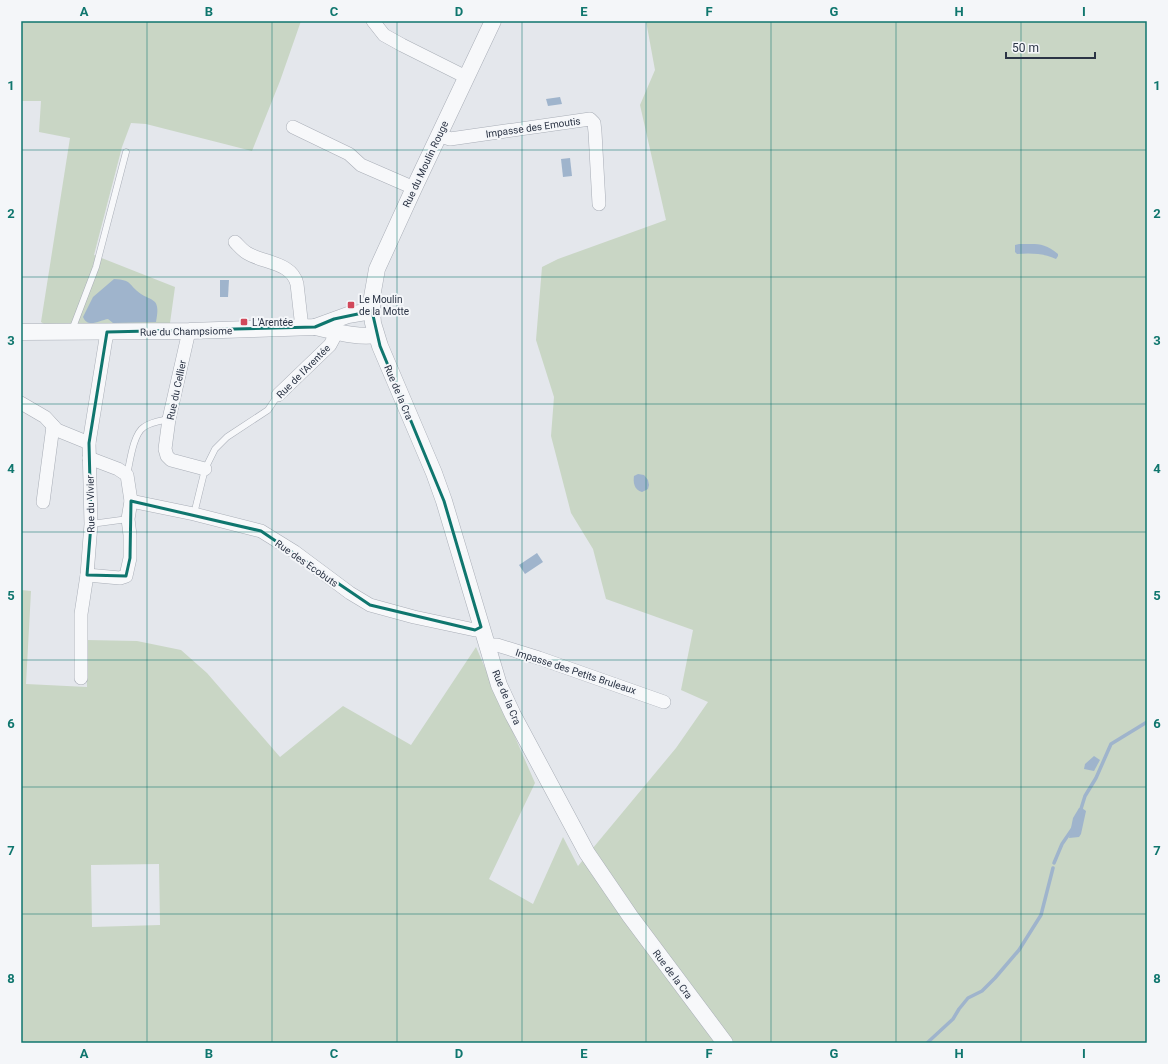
<svg xmlns="http://www.w3.org/2000/svg" width="1168" height="1064" viewBox="0 0 1168 1064" font-family="Roboto,sans-serif">
	<rect width="100%" height="100%" fill="#e4e7ec"/>
	<g fill="#c9d6c5" fill-rule="evenodd">
		<path d="M21,21H301L280,81L252,151L146,124L131,123L122,147L94,255L175,287L170,323L44,324L41,322L70,138L39,132L41,101H21Z"/>
		<path d="M646,21H1147V1043H21V590L31,591L26,684L87,687L86,640L137,641L181,650L207,673L280,757L343,706L411,745L476,647L535,783L489,879L533,904L563,837L578,866L676,748L708,702L681,690L693,630L606,599L593,549L571,513L551,436L554,397L536,340L542,267L558,259L666,220L640,105L655,70ZM159,864L160,925L92,927L91,865Z"/>
	</g>
	<g fill="#9fb4cc">
		<path d="M560,97L562,104L548,106L546,99Z"/>
		<path d="M570,158L572,176L563,177L561,159Z"/>
		<path d="M1019,244C1037,244 1044,242 1058,254V256L1056,259C1044,253 1029,253 1017,254L1015,252V245Z"/>
		<path d="M114,279C133,280 128,285 141,294C145,297 151,298 155,302C159,307 157,316 156,322L113,323L108,319C100,320 88,329 83,317L93,297Z"/>
		<path d="M220,280H229L228,297H220Z"/>
		<path d="M638,474L644,475L648,480L649,485L648,489L642,492C634,490 633,482 634,476Z"/>
		<path d="M537,553L543,562L525,574L519,565Z"/>
		<path d="M1094,756L1100,760L1094,771L1084,769L1085,764Z"/>
		<path d="M1079,808H1082L1086,811L1081,834L1079,837L1069,838L1073,818Z"/>
	</g>
	<g fill="none" stroke-linecap="round" stroke-linejoin="round">
		<g stroke="#9fb4cc" stroke-width="3.5">
			<path d="M1080,812L1085,796L1096,778L1111,744L1147,722"/>
			<path d="M1054,863L1062,844L1073,828"/>
			<path d="M927,1043L953,1019L959,1009L968,998L982,991L995,978L1019,950L1041,915L1053,868"/>
		</g>
		<g stroke="#a9aeb7" stroke-width="7">
			<g id="service">
				<path d="M72,330L96,267L126,152"/>
				<path d="M127,475C130,462 133,434 144,427C151,422 160,421 169,419"/>
				<path d="M194,514L205,469L215,449L227,437L268,410L278,395"/>
				<path d="M91,524L128,519"/>
			</g>
		</g>
		<g stroke="#a9aeb7" stroke-width="14">
			<g id="minor">
				<path d="M373,21L384,35L402,45L466,77"/>
				<path d="M293,127L349,154L361,165L414,188"/>
				<path d="M438,135L450,139L590,119L594,123L595,132L599,204"/>
				<path d="M235,242C239,246 242,250 247,253C263,263 292,262 297,284L302,328"/>
				<path d="M189,331L169,419L165,449L167,456L171,460L205,469"/>
				<path d="M278,395L330,345L337,332"/>
				<path d="M21,403L45,417L57,430L89,443"/>
				<path d="M131,501L194,514L261,531L295,552L350,593L370,605L414,617L475,630L481,627"/>
				<path d="M43,502L53,426"/>
				<path d="M87,575L120,578L126,576L130,558V535L128,519L131,501L127,475L118,469L89,458"/>
				<path d="M487,645H497L539,658L664,702"/>
				<path d="M81,678V614L87,575L91,524L89,443L107,332"/>
			</g>
		</g>
		<g stroke="#a9aeb7" stroke-width="17">
			<g id="tertiary">
				<path d="M493,21L414,188L377,269L372,297V311L373,323L380,346L434,473L444,501L499,685L513,715L587,853L630,916L725,1043"/>
				<path d="M315,327C334,331 357,338 376,335"/>
				<path d="M21,332L189,331L315,327L348,315L372,311"/>
			</g>
		</g>
		<use href="#service" stroke="#f7f8fa" stroke-width="6"/>
		<use href="#minor" stroke="#f7f8fa" stroke-width="13"/>
		<use href="#tertiary" stroke="#f7f8fa" stroke-width="16"/>
	</g>
	<path fill="none" stroke="#0f766e" stroke-width="3" stroke-linejoin="round" d="M372,311L380,346L444,501L481,627L475,630L370,605L261,531L131,501L130,558L126,576L87,575L91,524L89,443L107,332L315,327L334,319Z"/>
	<path fill="none" stroke="#0f766e" stroke-width="1" stroke-opacity="0.55" d="M147,21V1043M272,21V1043M397,21V1043M522,21V1043M646,21V1043M771,21V1043M896,21V1043M1021,21V1043M21,150H1147M21,277H1147M21,404H1147M21,532H1147M21,660H1147M21,787H1147M21,914H1147"/>
	<g fill="#d1495b" stroke="#f4f6f9" stroke-width="1.5">
		<rect x="347" y="301" width="8" height="8" rx="2"/>
		<rect x="240" y="318" width="8" height="8" rx="2"/>
	</g>
	<g text-anchor="middle" stroke-width="4" stroke-linejoin="round" paint-order="stroke">
		<g font-size="10" fill="#2b3445" stroke="#f4f6f9">
			<text transform="translate(533 127) rotate(-8)" y="4">Impasse des Emoutis</text>
			<text transform="translate(425 164) rotate(-65)" y="4">Rue du Moulin Rouge</text>
			<text transform="translate(186 331) rotate(-1)" y="4">Rue du Champsiome</text>
			<text transform="translate(303 371) rotate(-45)" y="4">Rue de l'Arentée</text>
			<text transform="translate(176 390) rotate(-78)" y="4">Rue du Cellier</text>
			<text transform="translate(399 392) rotate(67)" y="4">Rue de la Cra</text>
			<text transform="translate(90 504) rotate(-91)" y="4">Rue du Vivier</text>
			<text transform="translate(307 563) rotate(35)" y="4">Rue des Ecobuts</text>
			<text transform="translate(576 671) rotate(18)" y="4">Impasse des Petits Bruleaux</text>
			<text transform="translate(507 697) rotate(67)" y="4">Rue de la Cra</text>
			<text transform="translate(673 974) rotate(53)" y="4">Rue de la Cra</text>
		</g>
		<g font-size="10" fill="#2b3445" stroke="#f4f6f9" text-anchor="start">
			<text x="359" y="303">Le Moulin<tspan x="359" dy="12">de la Motte</tspan></text>
			<text x="252" y="326">L'Arentée</text>
		</g>
	</g>
	<rect width="1168" height="1064" fill="none" stroke="#f4f6f9" stroke-width="44"/>
	<path d="M1006 52v6h89v-6" fill="none" stroke="#2b3445" stroke-width="2"/>
	<text x="1012" y="52" font-size="12" fill="#2b3445" stroke="#f4f6f9" stroke-width="3" paint-order="stroke">50 m</text>
	<rect x="22" y="22" width="1124" height="1020" fill="none" stroke="#0f766e" stroke-width="1.5"/>
	<g font-size="13" text-anchor="middle" font-weight="bold" fill="#0f766e">
		<text x="84" y="16">A</text>
		<text x="209" y="16">B</text>
		<text x="334" y="16">C</text>
		<text x="459" y="16">D</text>
		<text x="584" y="16">E</text>
		<text x="709" y="16">F</text>
		<text x="834" y="16">G</text>
		<text x="959" y="16">H</text>
		<text x="1084" y="16">I</text>
		<text x="11" y="90">1</text>
		<text x="1157" y="90">1</text>
		<text x="11" y="218">2</text>
		<text x="1157" y="218">2</text>
		<text x="11" y="345">3</text>
		<text x="1157" y="345">3</text>
		<text x="11" y="473">4</text>
		<text x="1157" y="473">4</text>
		<text x="11" y="600">5</text>
		<text x="1157" y="600">5</text>
		<text x="11" y="728">6</text>
		<text x="1157" y="728">6</text>
		<text x="11" y="855">7</text>
		<text x="1157" y="855">7</text>
		<text x="11" y="983">8</text>
		<text x="1157" y="983">8</text>
		<text x="84" y="1058">A</text>
		<text x="209" y="1058">B</text>
		<text x="334" y="1058">C</text>
		<text x="459" y="1058">D</text>
		<text x="584" y="1058">E</text>
		<text x="709" y="1058">F</text>
		<text x="834" y="1058">G</text>
		<text x="959" y="1058">H</text>
		<text x="1084" y="1058">I</text>
	</g>
</svg>
